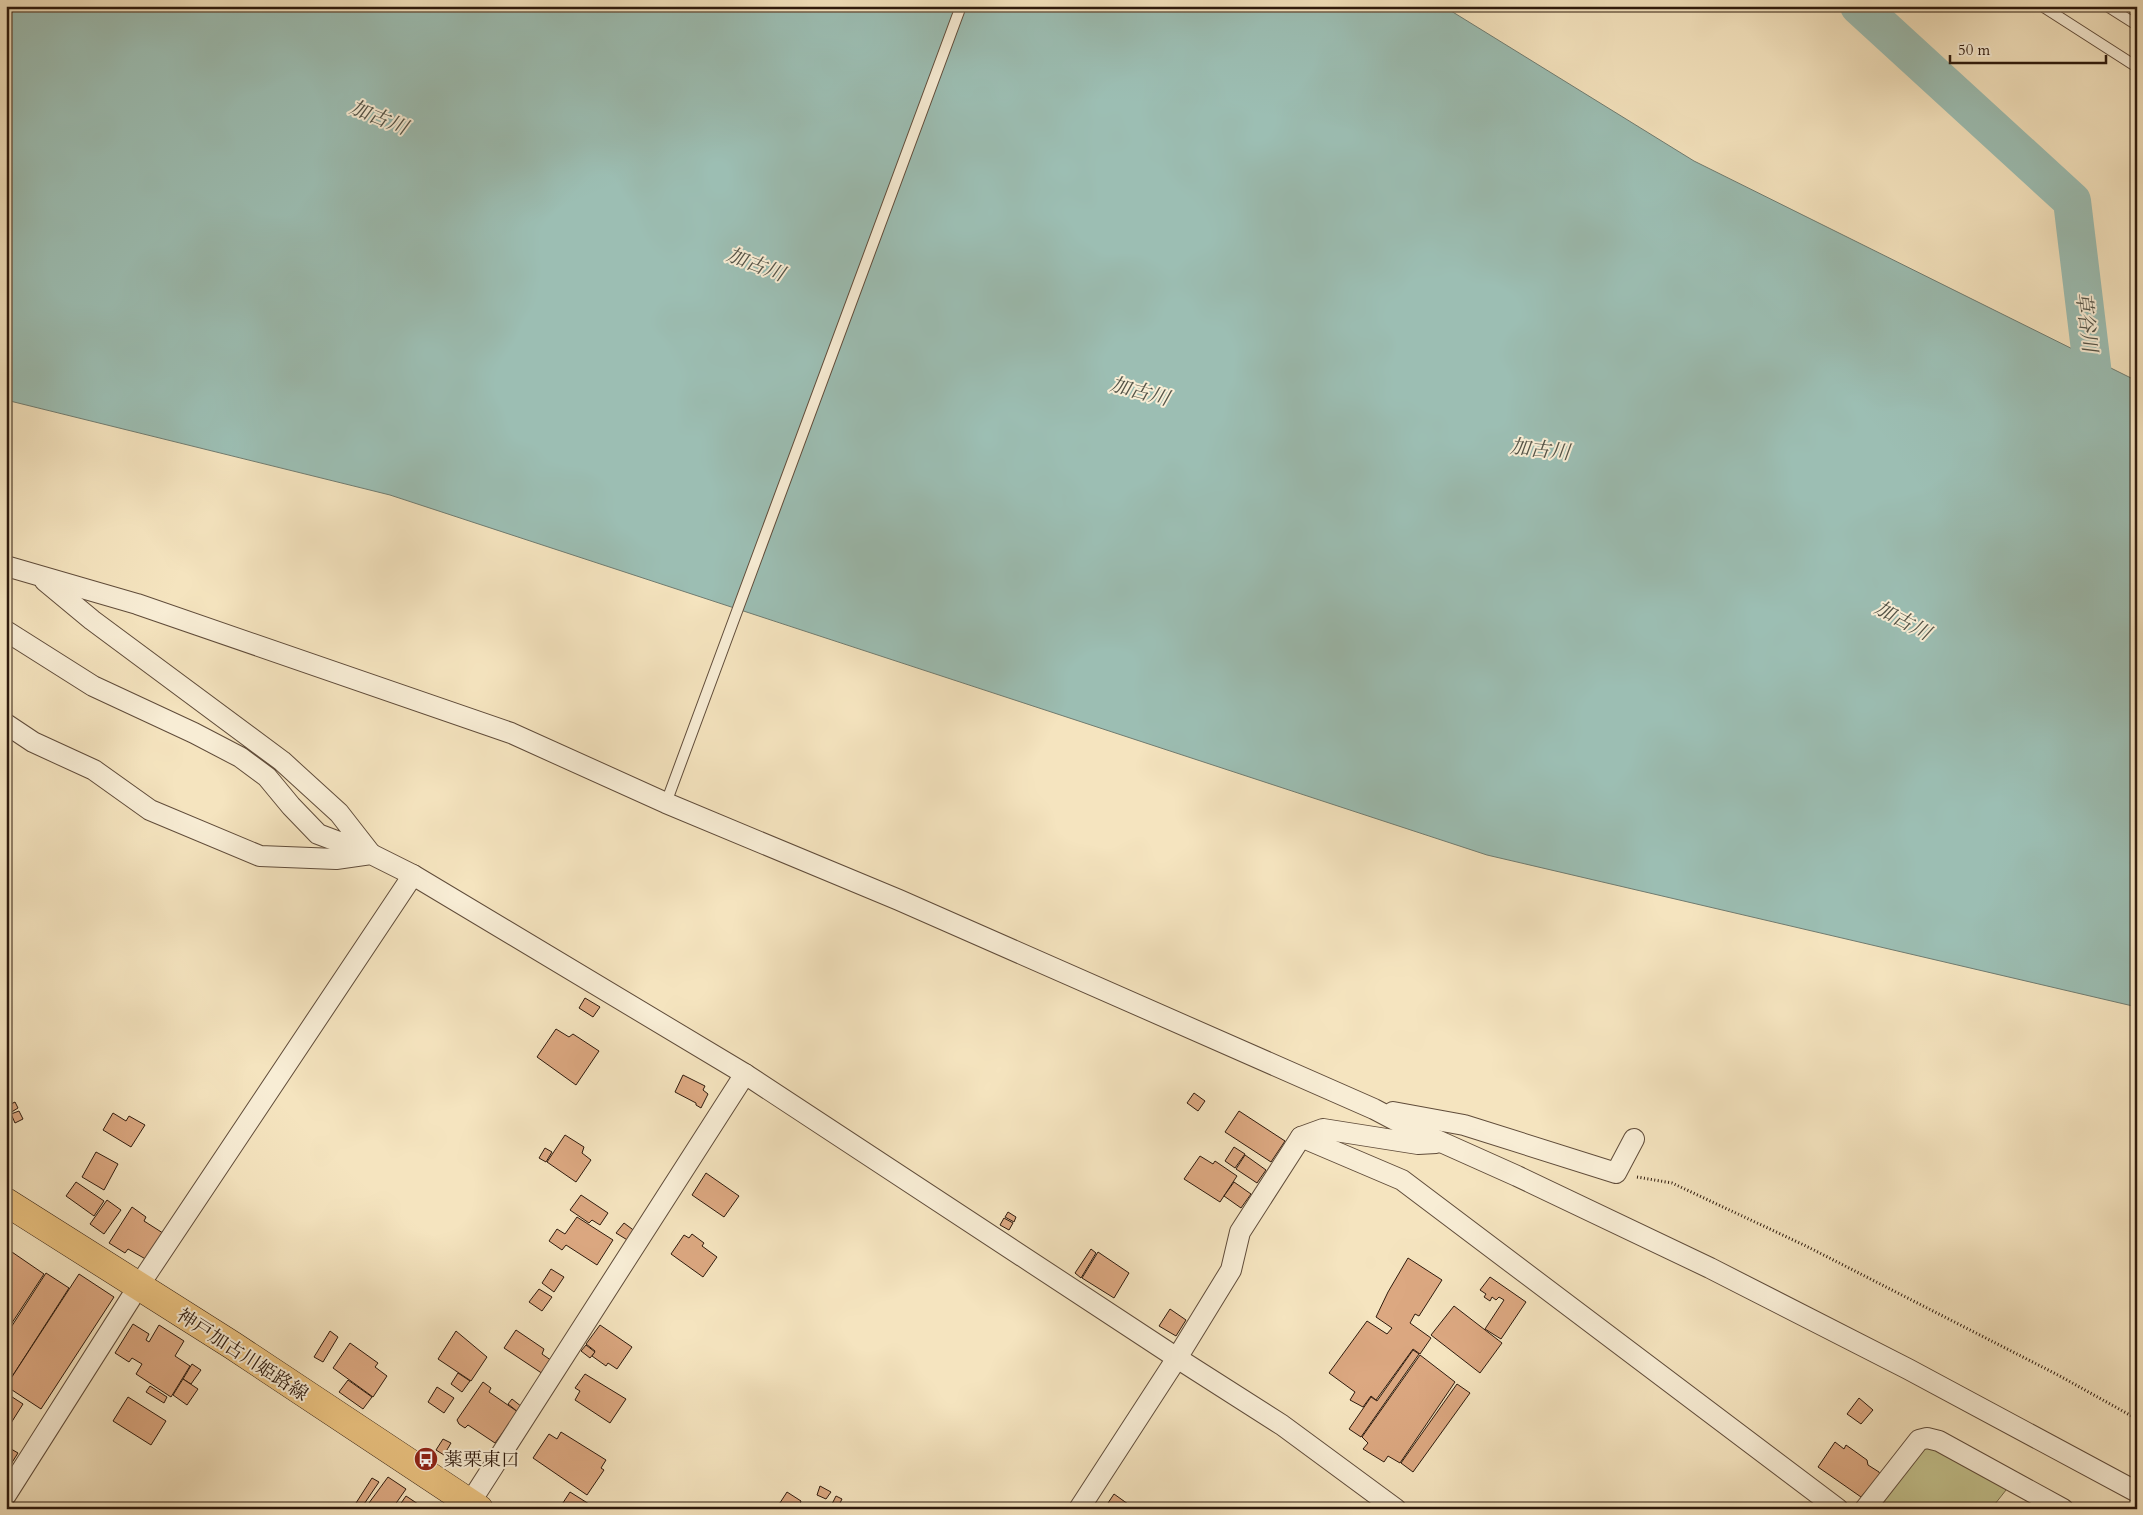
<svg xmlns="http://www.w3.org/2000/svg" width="2143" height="1515" viewBox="0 0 2143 1515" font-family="Cardo,'Noto Serif JP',serif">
	<rect width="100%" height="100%" fill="#f5e4bf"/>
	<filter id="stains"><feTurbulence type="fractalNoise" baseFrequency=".004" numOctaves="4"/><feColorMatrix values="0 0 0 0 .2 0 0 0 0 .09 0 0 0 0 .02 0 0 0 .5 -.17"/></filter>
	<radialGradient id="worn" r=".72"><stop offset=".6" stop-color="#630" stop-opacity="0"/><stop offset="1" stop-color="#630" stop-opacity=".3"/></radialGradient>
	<path fill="#c3c28d" stroke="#786e4d" d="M1931,1445L2010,1485L1991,1509H1874L1923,1446Z"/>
	<path fill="#9cbeb3" stroke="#707c71" d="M6,6H1443L1694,161L2137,381V1007L1487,855L390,495L6,400Z"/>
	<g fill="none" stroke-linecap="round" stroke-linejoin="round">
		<path stroke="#9cbeb3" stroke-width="38" d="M1859,6L2072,201L2097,408"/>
	</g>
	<g fill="#dca881" stroke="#2e1a0d">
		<path d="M585,998L600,1007L593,1017L579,1008Z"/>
		<path d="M556,1029L569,1037L573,1034L599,1051L576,1085L537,1057Z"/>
		<path d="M683,1075L705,1086L703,1090L708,1094L701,1108L696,1105V1103L675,1092Z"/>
		<path d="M1194,1093L1205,1101L1198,1111L1187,1103Z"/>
		<path d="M15,1102L18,1108L10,1113L7,1106Z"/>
		<path d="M19,1111L23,1119L15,1123L11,1114Z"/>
		<path d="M1239,1111L1285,1141L1271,1162L1225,1132Z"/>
		<path d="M113,1113L126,1121L129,1116L145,1125L131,1147L103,1130Z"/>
		<path d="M565,1135L584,1147L582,1153L591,1160L576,1182L547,1162Z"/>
		<path d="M1234,1147L1245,1154L1235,1168L1225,1161Z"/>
		<path d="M545,1148L552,1152L546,1162L539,1158Z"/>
		<path d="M96,1152L118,1164L104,1190L82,1177Z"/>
		<path d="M1245,1155L1266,1170L1257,1183L1236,1169Z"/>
		<path d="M1200,1156L1213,1164L1215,1161L1237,1176L1220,1202L1184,1179Z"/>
		<path d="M706,1173L739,1196L724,1217L692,1195Z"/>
		<path d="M76,1182L104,1201L94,1216L66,1196Z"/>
		<path d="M1234,1182L1251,1194L1241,1208L1224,1196Z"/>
		<path d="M581,1195L608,1213L600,1225L592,1220L589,1223L570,1210Z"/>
		<path d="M107,1200L121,1210L104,1234L90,1224Z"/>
		<path d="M132,1207L146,1217L144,1221L166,1235L149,1261L128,1249L125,1253L109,1243Z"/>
		<path d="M1008,1212L1016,1217L1014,1222L1005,1217Z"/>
		<path d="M577,1217L613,1240L597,1265L566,1245L562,1250L549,1241L557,1229L565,1234Z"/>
		<path d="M1004,1218L1013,1223L1009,1230L1000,1225Z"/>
		<path d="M624,1223L636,1232L629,1241L616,1233Z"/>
		<path d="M692,1234L704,1243L702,1246L717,1257L703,1277L671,1254L684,1235L689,1238Z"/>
		<path d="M1091,1249L1096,1253L1081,1278L1075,1273Z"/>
		<path d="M9,1250L44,1274L6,1332V1254Z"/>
		<path d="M1098,1252L1129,1273L1114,1298L1082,1278Z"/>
		<path d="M1408,1258L1442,1280L1419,1316L1415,1314L1410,1323L1431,1338L1420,1354L1413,1349L1376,1400L1371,1396L1363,1407L1350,1400L1355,1392L1329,1373L1367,1321L1387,1334L1392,1328L1376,1317L1388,1292Z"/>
		<path d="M551,1269L564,1277L554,1292L542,1283Z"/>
		<path d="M46,1273L69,1288L6,1386V1335Z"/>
		<path d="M79,1274L114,1297L41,1409L6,1386Z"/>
		<path d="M1490,1277L1526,1302L1501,1339L1485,1329L1504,1300L1499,1297L1496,1300L1492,1297L1490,1301L1484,1297L1486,1294L1480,1290Z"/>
		<path d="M539,1289L552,1297L542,1311L529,1302Z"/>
		<path d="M1454,1306L1502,1343L1480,1373L1431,1335Z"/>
		<path d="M1170,1309L1186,1320L1176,1336L1159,1326Z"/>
		<path d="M133,1324L149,1334L146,1340L149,1342L159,1325L184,1341L175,1356L190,1366L171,1397L136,1374L142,1364L132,1358L129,1362L115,1353Z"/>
		<path d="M600,1325L632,1347L617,1369L608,1363L606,1366L592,1356L595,1351L586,1344Z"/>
		<path d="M516,1330L544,1349L542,1354L552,1361L543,1374L504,1348Z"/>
		<path d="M330,1331L338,1337L323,1362L314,1357Z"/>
		<path d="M456,1331L487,1357L471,1381L438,1359Z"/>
		<path d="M350,1343L378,1363L375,1367L387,1376L373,1397L333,1368Z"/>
		<path d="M586,1345L595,1352L590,1358L581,1351Z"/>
		<path d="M1413,1350L1419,1354L1361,1437L1349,1429L1371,1397L1377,1401Z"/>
		<path d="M1420,1355L1455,1382L1400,1463L1388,1456L1384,1462L1363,1449L1368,1443L1362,1437Z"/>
		<path d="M192,1364L201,1370L191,1384L183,1379Z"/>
		<path d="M458,1373L470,1381L462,1392L451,1384Z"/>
		<path d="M585,1374L626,1399L610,1423L575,1400L580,1391L575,1388Z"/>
		<path d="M183,1379L198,1389L187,1405L173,1395Z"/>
		<path d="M348,1380L372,1397L363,1409L339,1392Z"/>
		<path d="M483,1382L491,1388L489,1392L518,1412L495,1443L468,1425L465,1428L459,1424L457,1420Z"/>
		<path d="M1457,1384L1470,1393L1413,1472L1401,1463Z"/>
		<path d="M150,1386L167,1397L164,1403L146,1392Z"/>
		<path d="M437,1387L454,1398L444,1413L428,1402Z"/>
		<path d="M6,1393L23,1404L6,1431Z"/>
		<path d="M128,1397L166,1421L151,1445L113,1421Z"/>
		<path d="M1859,1398L1873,1410L1861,1424L1847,1414Z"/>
		<path d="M512,1399L522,1407L518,1412L508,1404Z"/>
		<path d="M561,1432L606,1460L601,1468L604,1470L587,1495L533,1458L549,1434L557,1439Z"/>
		<path d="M443,1439L451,1443L444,1455L436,1450Z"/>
		<path d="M1835,1442L1844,1449L1846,1445L1867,1460L1868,1465L1879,1472L1880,1475L1861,1497L1818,1467Z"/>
		<path d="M6,1446L18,1453L6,1472Z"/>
		<path d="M388,1477L406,1489L392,1509H369L366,1507Z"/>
		<path d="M372,1478L379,1482L362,1507L356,1503Z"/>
		<path d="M820,1486L831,1492L826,1499L817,1495Z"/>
		<path d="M570,1492L597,1509H559Z"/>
		<path d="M787,1492L801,1501L799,1507L801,1509H776Z"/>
		<path d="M1114,1494L1135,1509H1104Z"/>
		<path d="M406,1496L418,1504L415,1509H397Z"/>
		<path d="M836,1496L842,1499L838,1507L832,1504Z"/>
	</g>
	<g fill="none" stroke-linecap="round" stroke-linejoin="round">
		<g stroke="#604c3a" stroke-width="12">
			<g id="lane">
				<path d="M2042,6L2137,67"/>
				<path d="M2107,6L2137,25"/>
				<path d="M666,803L961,6"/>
			</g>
		</g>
		<g stroke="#604c3a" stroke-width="22">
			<g id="street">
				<path d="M6,566L137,604L511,733L666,803L899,900L1374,1109L1412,1129L1517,1176L1710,1268L1908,1369L2137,1492"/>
				<path d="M6,631L93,686L194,733L240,757L267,777L291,806L318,834L371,854L339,813L282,761L92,620L45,581"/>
				<path d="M6,724L33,742L94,770L150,810L260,856L336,859L371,854L413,875L745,1074L1177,1358L1282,1425L1396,1509"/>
				<path d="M1393,1112L1464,1125L1616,1173L1634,1139"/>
				<path d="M1301,1137L1402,1180L1838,1509"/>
				<path d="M6,1495L138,1287L413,875"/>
				<path d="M466,1509L745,1074"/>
				<path d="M1079,1509L1177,1358L1231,1270L1240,1232L1301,1137L1323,1129L1418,1144L1436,1143"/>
				<path d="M1865,1509L1919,1440L1927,1438L1939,1441L2063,1509"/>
			</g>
		</g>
		<g stroke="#2e1a0d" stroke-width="29">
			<path id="primary" d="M6,1202L232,1345L479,1509"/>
		</g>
		<path stroke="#2e1a0d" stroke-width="3" stroke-dasharray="1 2.5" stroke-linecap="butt" d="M1637,1177L1672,1183L1806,1246L2058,1375L2137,1419"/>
		<use href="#lane" stroke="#f8edd5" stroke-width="10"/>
		<use href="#street" stroke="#f8edd5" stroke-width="20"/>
		<use href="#primary" stroke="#eac280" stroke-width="28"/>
	</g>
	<defs>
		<g id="bus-disc" transform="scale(1.25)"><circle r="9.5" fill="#8f2418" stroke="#f8edd5"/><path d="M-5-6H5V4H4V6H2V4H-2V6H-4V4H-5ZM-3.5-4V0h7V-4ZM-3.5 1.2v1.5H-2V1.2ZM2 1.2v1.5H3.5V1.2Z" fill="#fff"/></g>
	</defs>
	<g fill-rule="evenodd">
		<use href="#bus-disc" x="426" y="1459"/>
	</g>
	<g text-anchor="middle" stroke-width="4" stroke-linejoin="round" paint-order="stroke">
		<g font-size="19" fill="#2e1a0d" stroke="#f8edd5">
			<text transform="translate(243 1354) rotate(33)" y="7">神戸加古川姫路線</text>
		</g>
		<g font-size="19" fill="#2e1a0d" stroke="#f8edd5" text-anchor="start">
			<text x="444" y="1466">薬栗東口</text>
		</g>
		<g font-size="20" font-style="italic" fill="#545347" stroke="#f8edd5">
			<text transform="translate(379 117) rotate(22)" y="7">加古川</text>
			<text transform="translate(756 264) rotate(21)" y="7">加古川</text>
			<text transform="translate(2087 322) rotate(83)" y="7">草谷川</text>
			<text transform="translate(1140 391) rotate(15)" y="7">加古川</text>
			<text transform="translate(1540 449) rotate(6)" y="7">加古川</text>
			<text transform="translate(1903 620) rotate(28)" y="7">加古川</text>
		</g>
	</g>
	<rect width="2143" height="1515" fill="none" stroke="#f5e4bf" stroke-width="25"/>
	<rect x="8" y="8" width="2128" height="1500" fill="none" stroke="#2e1a0d" stroke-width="2.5"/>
	<rect x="12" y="12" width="2118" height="1490" fill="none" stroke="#2e1a0d"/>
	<path d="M1950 55v8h156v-8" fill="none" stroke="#2e1a0d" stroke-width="2.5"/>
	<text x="1958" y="55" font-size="15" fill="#2e1a0d" stroke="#f8edd5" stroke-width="4" paint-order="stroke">50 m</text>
	<rect width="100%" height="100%" filter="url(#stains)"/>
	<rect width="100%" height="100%" fill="url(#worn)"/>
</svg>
